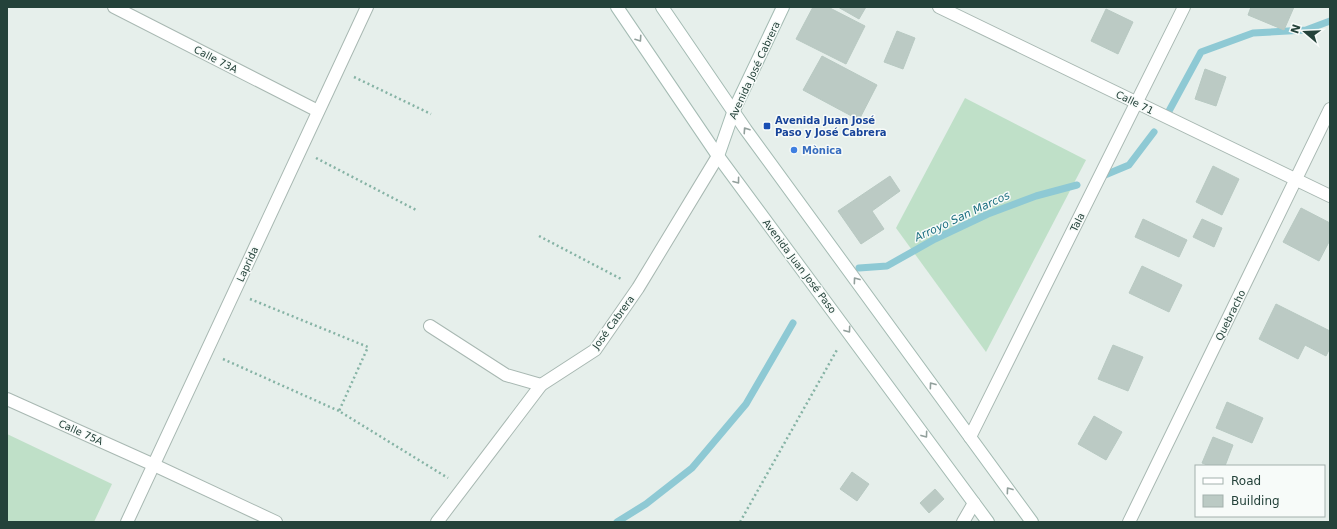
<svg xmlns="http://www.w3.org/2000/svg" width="1337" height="529" viewBox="0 0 1337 529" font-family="'DejaVu Sans',sans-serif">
	<rect width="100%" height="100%" fill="#e6efeb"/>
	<g fill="#bfe0c8">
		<path d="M965,98L1086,160L986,352L896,228Z"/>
		<path d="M7,434L112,484L94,522H7Z"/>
	</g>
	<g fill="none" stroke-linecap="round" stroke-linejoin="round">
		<g stroke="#8ec9d4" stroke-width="7">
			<path d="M1169,111L1201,52L1253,33L1306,30L1330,21"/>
			<path d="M1105,175L1129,165L1154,132"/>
			<path d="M859,268L887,266L935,239L988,214L1036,196L1077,185"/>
			<path d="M617,522L646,504L692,468L746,404L793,323"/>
		</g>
	</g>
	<g fill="#bbcac4" stroke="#b8c9c2">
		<path d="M813,7H828L865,26L846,64L796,39Z"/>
		<path d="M838,7H866L859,19Z"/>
		<path d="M1251,7H1294L1284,30L1248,15Z"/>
		<path d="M1106,9L1133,22L1118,54L1091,41Z"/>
		<path d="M897,31L915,38L903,69L884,62Z"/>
		<path d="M822,56L877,85L859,120L803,90Z"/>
		<path d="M1205,69L1226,77L1216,106L1195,99Z"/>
		<path d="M1213,166L1239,179L1222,215L1196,202Z"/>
		<path d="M890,176L900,191L872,211L884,229L861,244L838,211Z"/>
		<path d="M1301,208L1330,223V240L1319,261L1283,242Z"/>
		<path d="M1143,219L1187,240L1179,257L1135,237Z"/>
		<path d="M1202,219L1222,228L1214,247L1193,237Z"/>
		<path d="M1142,266L1182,285L1169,312L1129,293Z"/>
		<path d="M1276,304L1330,331V348L1326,356L1305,345L1298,359L1259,339Z"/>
		<path d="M1113,345L1143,357L1128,391L1098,379Z"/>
		<path d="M1227,402L1263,418L1252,443L1216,428Z"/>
		<path d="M1094,416L1122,432L1106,460L1078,444Z"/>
		<path d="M1213,437L1233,445L1225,466H1210L1202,463Z"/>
		<path d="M852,472L869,484L857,501L840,489Z"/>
		<path d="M935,489L944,499L929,513L920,503Z"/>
	</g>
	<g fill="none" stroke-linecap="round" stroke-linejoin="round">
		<g stroke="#a8b8b2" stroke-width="14">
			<g id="minor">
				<path d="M114,7L318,111"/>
				<path d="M939,7L1330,196"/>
				<path d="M430,326L506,375L541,385"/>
				<path d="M7,399L154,465L276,522"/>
				<path d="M970,437L1184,7"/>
				<path d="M127,522L367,7"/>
				<path d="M437,522L541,385L595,350L638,288L718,156"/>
				<path d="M963,522L974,503"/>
				<path d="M1129,522L1330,109"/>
			</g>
		</g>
		<g stroke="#a4bbb3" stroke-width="14">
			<g id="secondary">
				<path d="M617,7L718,156L988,522"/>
				<path d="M662,7L746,130L1032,522"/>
				<path d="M718,156L734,110L783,7"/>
			</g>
		</g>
		<g stroke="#86b3a5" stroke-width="2.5" stroke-dasharray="2 3" stroke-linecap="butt">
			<path d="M354,77L431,114"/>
			<path d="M316,158L418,211"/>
			<path d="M539,236L623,280"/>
			<path d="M250,299L368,347L339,411L448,478"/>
			<path d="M223,359L339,411"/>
			<path d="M740,522L838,348"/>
		</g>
		<use href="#minor" stroke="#fff" stroke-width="12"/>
		<use href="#secondary" stroke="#fff" stroke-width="12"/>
	</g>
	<defs><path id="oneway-chevron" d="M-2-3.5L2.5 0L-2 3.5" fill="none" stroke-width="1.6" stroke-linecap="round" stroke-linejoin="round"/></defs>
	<g stroke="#92a09c">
		<use href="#oneway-chevron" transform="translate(639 39) rotate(56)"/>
		<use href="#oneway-chevron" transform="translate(746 130) rotate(-124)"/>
		<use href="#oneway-chevron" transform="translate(737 181) rotate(53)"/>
		<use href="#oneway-chevron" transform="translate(856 280) rotate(-126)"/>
		<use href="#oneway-chevron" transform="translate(848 330) rotate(54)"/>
		<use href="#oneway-chevron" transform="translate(932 385) rotate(-126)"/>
		<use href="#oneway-chevron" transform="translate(925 435) rotate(54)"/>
		<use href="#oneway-chevron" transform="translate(1009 490) rotate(-126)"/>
	</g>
	<rect fill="#1a4fb4" stroke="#f7fbf9" stroke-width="1.5" x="763" y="122" width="8" height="8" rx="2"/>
	<circle fill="#3f7fe0" stroke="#f7fbf9" stroke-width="1.5" cx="794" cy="150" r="4"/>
	<g text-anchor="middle" stroke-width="3" stroke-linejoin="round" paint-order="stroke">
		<g font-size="10" fill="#24423a" stroke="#f7fbf9">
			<text transform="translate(216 59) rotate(27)" y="4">Calle 73A</text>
			<text transform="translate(754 70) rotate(-65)" y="4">Avenida José Cabrera</text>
			<text transform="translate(1135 102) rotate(26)" y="4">Calle 71</text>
			<text transform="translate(1077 222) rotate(-64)" y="4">Tala</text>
			<text transform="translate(247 264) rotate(-65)" y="4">Laprida</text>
			<text transform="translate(800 266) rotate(53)" y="4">Avenida Juan José Paso</text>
			<text transform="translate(1230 315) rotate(-64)" y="4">Quebracho</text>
			<text transform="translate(613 322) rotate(-54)" y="4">José Cabrera</text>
			<text transform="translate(81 432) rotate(24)" y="4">Calle 75A</text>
		</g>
		<g font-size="10" font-weight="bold" fill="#164399" stroke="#f7fbf9" text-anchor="start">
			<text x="775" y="124">Avenida Juan José<tspan x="775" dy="12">Paso y José Cabrera</tspan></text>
		</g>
		<g font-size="10" font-weight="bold" fill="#366cbe" stroke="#f7fbf9" text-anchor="start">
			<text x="802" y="154">Mònica</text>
		</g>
		<g font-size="11" font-style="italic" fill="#1c6f80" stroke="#f7fbf9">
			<text transform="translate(962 216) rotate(-25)" y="4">Arroyo San Marcos</text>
		</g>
	</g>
	<rect width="1337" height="529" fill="none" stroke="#24423a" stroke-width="16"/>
	<rect x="1195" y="465" width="130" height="52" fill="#f7fbf9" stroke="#a3b1ad"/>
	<rect x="1203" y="478" width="20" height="6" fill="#ffffff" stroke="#a3b1ad"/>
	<text x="1231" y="485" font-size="12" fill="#24423a">Road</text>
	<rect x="1203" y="495" width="20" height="12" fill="#bbcac4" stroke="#a3b1ad"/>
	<text x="1231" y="505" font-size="12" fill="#24423a">Building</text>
	<g transform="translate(1305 32) rotate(289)" stroke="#f7fbf9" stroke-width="3" paint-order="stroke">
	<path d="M0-3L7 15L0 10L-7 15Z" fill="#24423a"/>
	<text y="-6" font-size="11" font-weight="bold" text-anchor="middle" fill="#24423a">N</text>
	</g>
</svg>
